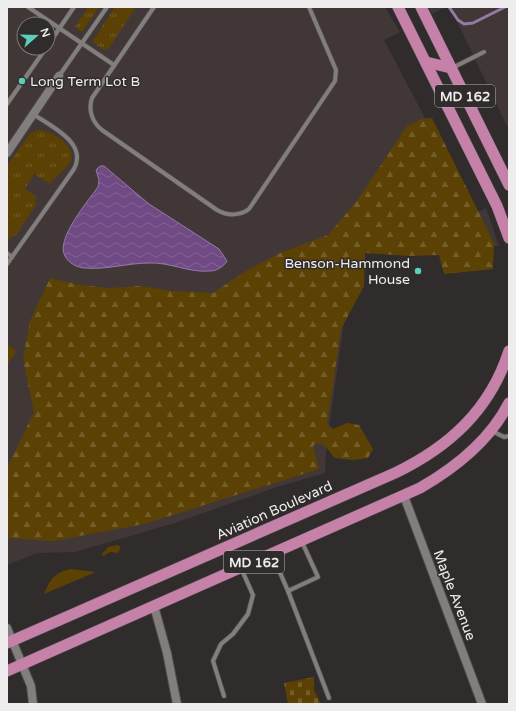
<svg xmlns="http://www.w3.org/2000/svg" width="516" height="711" viewBox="0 0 516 711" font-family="'Varela Round',sans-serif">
	<defs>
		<pattern id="grass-tufts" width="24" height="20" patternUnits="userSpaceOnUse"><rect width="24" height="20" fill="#5b4103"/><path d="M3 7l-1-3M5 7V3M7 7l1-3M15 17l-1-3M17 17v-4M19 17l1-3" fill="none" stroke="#735d28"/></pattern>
		<pattern id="forest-firs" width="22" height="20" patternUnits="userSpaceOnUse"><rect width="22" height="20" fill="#5b4103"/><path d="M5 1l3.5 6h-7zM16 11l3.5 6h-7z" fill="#735d28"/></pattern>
		<pattern id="cemetery-stones" width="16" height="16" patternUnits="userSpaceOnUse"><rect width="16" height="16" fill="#5b4103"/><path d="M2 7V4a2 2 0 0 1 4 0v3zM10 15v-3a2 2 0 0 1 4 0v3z" fill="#735d28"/></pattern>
		<pattern id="water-waves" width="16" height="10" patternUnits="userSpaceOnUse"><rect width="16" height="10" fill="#6f4a84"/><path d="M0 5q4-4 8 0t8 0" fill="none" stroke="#846496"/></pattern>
	</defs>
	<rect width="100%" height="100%" fill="#302c2c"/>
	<g fill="#413737" fill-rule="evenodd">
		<path d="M7,7H385L400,32L384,40L475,213L486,208L499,246L355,243L326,449L325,473L280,486L175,523L75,552L37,553L7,565ZM24,24H48V48H24Z"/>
		<path d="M428,7H447L432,14Z"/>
		<path d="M450,7H509V130Z"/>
	</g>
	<g fill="url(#grass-tufts)">
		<path d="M88,7H99L82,32L75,27Z"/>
		<path d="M115,7H136L109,48L104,50L92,42Z"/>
		<path d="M38,130C52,131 73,143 72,159C68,169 56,175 50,184L34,174L25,189L37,197L35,201L37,203L17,234L7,240V166L30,133Z"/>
	</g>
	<path fill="url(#forest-firs)" d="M432,118L494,243L493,269L444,274L439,255L410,256L365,253L364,286L341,329L327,424L333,429L347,423L359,425L373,449L368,458L353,460L335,458L324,445L316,443L313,446L319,469L144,524L53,541L8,538L7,468L34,412L23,359L30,321L50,278L80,285L109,288L140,286L172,291L213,293L246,271L280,253L328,235L357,201L407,126L421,119Z"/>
	<path fill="url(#cemetery-stones)" d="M314,677V690L321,704H288L284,683Z"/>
	<g fill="#5b4103">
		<path d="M7,344L17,351L7,365Z"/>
		<path d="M117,545L120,546V549L118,553L110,552L104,556L101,555L108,547Z"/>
		<path d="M71,569L96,572L44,594C50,578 56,572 71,569Z"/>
	</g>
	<path fill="url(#water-waves)" stroke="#957ba3" d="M100,166H104L149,204L219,249L227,261C223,267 217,271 210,271C189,273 170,262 149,263C128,263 106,270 85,268C78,268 68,263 65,256C55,240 88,201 98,187L99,180L96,170Z"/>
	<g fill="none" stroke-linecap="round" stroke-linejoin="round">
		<path stroke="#957ba3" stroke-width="3" d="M449,7L458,20L464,24L473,23L505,7"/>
		<g stroke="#4b4949" stroke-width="5.5">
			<g id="service">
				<path d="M28,7L114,65"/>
				<path d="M154,7L92,98C88,110 92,122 102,130L217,210C227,216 240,216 249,209L335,81L336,70L309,7"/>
				<path d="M48,45L74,7"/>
				<path d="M452,68L484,52"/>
				<path d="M59,76L107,7"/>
				<path d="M7,104L46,48"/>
				<path d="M7,253L12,257"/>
				<path d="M7,264L74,169C88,143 51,126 33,114"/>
				<path d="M492,431L504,437L509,436"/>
				<path d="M272,554L288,591L318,577L302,542"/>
				<path d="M288,591L329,698"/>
				<path d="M224,696L213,661L221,644L233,634L248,614L253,595L241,568"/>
			</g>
		</g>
		<g stroke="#4b4949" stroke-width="10">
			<g id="minor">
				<path d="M7,153L59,76"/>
				<path d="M404,496L482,704"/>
				<path d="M154,606L167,653L177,704"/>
				<path d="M7,628L31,686L33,704"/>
			</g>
		</g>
		<g stroke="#4b4949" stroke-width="12">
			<g id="primary">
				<path d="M398,7L497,206L509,238"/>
				<path d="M421,7L509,185"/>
				<path d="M426,62L451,68"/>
				<path d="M7,643L395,473C449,447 490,410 509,351"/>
				<path d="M7,671L420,488C455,468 490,440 509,403"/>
			</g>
		</g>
		<use href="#service" stroke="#827e7e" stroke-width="4"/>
		<use href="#minor" stroke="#827e7e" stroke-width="8"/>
		<use href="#primary" stroke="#c681a9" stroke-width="11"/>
	</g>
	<g fill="#5cceba" stroke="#302c2c" stroke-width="1.5">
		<circle cx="22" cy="81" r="4"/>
		<circle cx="418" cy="271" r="4"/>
	</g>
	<g text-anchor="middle" stroke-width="3" stroke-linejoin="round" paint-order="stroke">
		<g fill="#302c2c" stroke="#b5b2b2" stroke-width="1">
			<rect x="435" y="85" width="60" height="22" rx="3"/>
			<rect x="224" y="551" width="60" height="22" rx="3"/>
		</g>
		<g font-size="13" font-weight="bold" fill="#eeecec">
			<text x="465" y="101">MD 162</text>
			<text x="254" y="567">MD 162</text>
		</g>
		<g font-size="14" fill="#eeecec" stroke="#302c2c" text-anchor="start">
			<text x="30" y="86">Long Term Lot B</text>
			<text x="410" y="268" text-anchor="end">Benson-Hammond<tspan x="410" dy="16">House</tspan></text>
		</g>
		<g font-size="14" fill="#eeecec" stroke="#302c2c">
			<text transform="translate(274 510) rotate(-24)" y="5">Aviation Boulevard</text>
			<text transform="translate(455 595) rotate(69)" y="5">Maple Avenue</text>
		</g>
	</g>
	<rect width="516" height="711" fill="none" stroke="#eeecec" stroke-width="16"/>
	<g transform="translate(36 36) rotate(70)"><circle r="19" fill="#302c2c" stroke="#7c7979"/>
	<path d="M0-3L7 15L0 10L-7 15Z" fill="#5cceba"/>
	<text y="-6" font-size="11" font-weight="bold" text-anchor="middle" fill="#eeecec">N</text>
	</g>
</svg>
